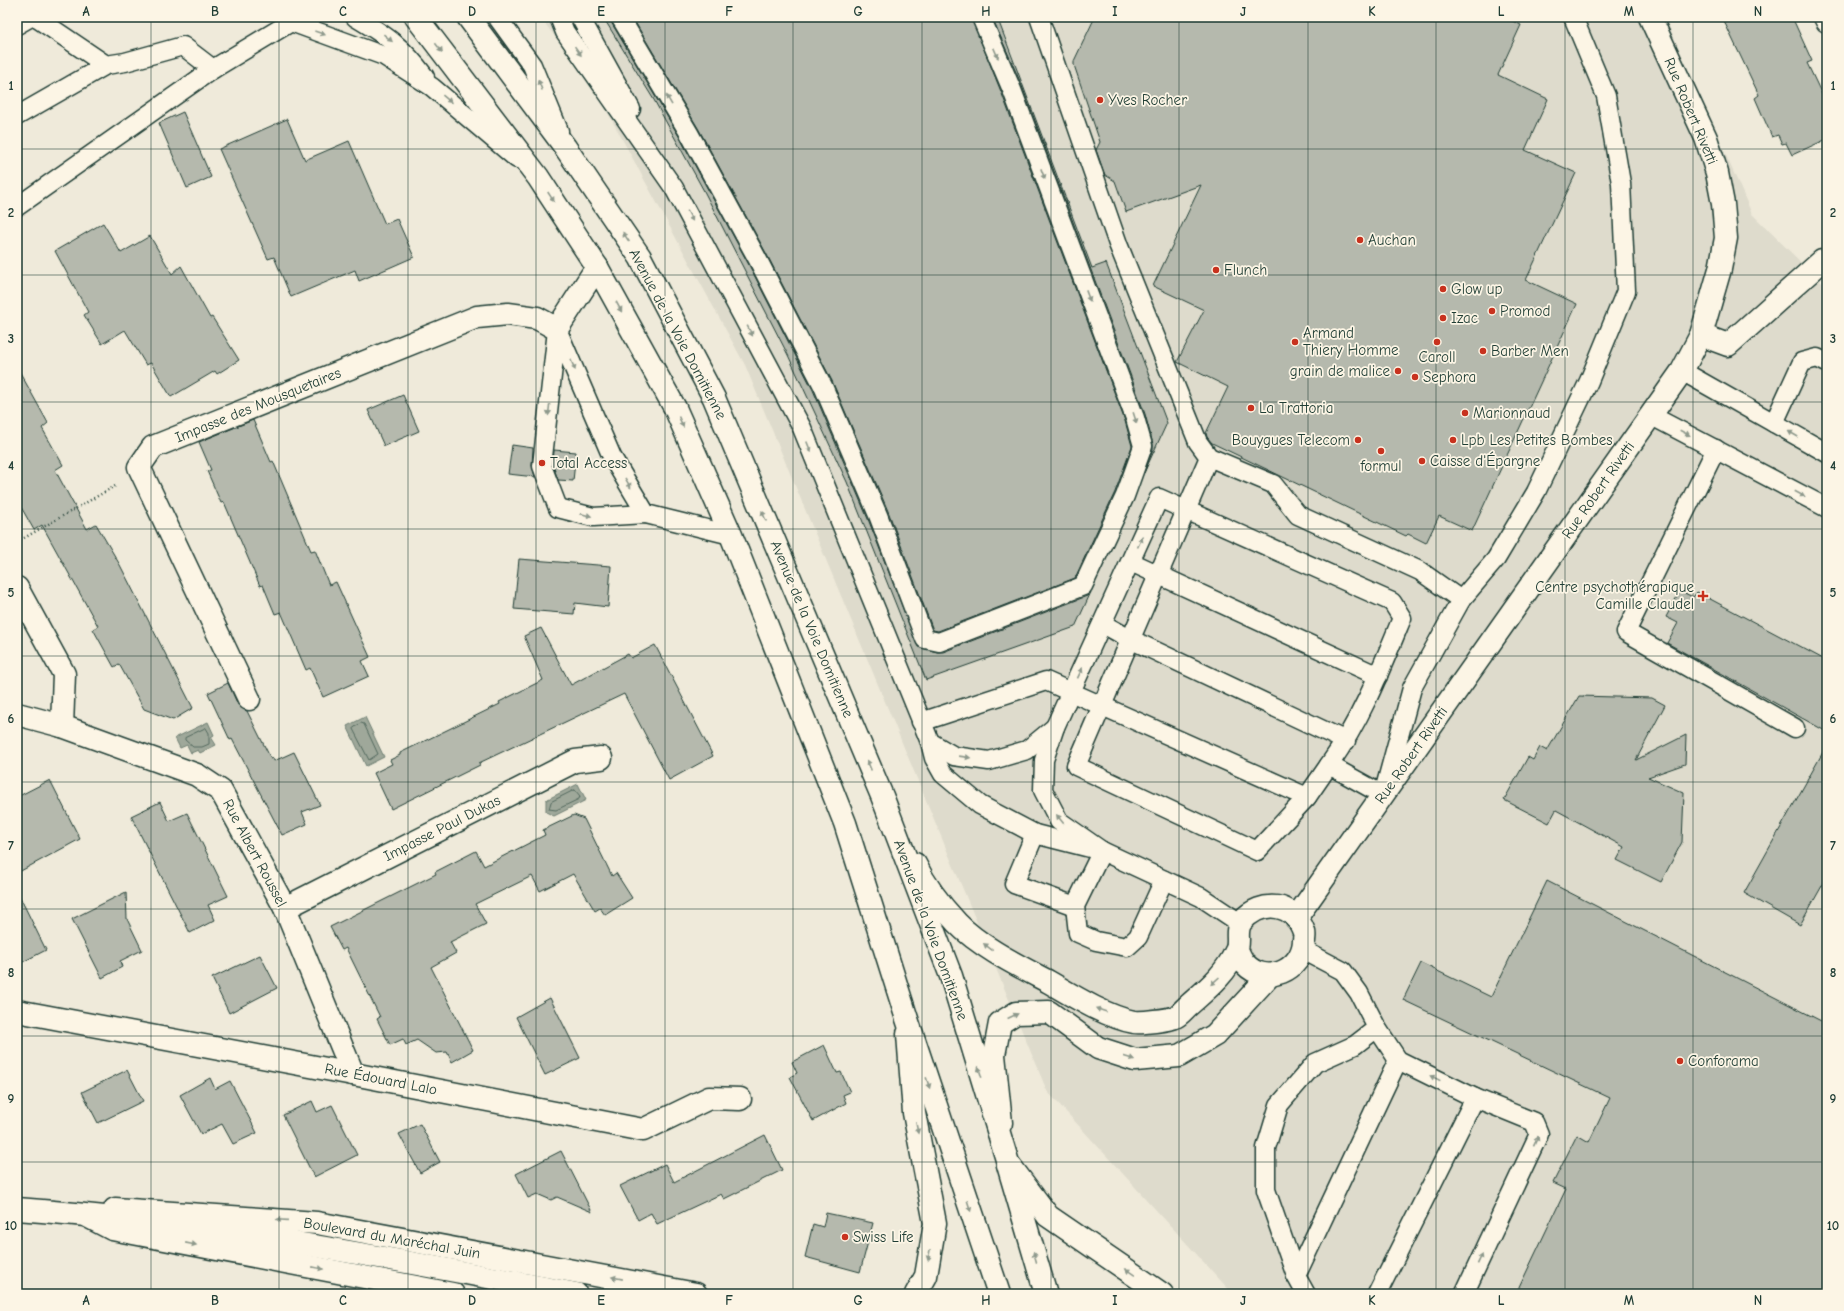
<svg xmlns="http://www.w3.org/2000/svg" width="1844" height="1311" viewBox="0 0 1844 1311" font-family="'Comic Neue',sans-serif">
	<rect width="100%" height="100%" fill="#efeada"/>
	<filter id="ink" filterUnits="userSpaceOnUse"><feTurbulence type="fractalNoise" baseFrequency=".025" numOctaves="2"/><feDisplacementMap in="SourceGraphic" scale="8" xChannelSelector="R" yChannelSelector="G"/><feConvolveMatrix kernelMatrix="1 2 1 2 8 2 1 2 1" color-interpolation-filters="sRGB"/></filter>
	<g filter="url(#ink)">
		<path fill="#dedbcc" d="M540,17H1665L1752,214L1821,282L1827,286V1294H1233L1047,1091L745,365L596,91Z"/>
		<g fill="#9fa89a" stroke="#6c7d71">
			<path d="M365,717L384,757L366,766L347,726Z"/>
			<path d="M208,722L214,735L211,737L216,745L200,753L198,750L191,753L187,745L180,748L175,738Z"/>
			<path d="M578,784L586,800L554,816L546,812V800Z"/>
		</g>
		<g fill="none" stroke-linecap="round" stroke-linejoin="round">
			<g stroke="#52685d" stroke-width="1">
				<path d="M361,723L364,724L378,754L369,760L353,729Z"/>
				<path d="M206,728L209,733V744L202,747H193L185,740V738Z"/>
				<path d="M575,790L580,796L579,799L556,810L549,809L551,802Z"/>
			</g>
		</g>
		<g fill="#b5b9ad" stroke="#1f3d34">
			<path d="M603,17H610L611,22L680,138L748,263L813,390L868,519L918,647L937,652H943L1087,596L1091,592L1075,627L926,680L847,482L788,355L704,191L654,100Z"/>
			<path d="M632,17H971L1002,94L1125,421L1132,446L1115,492L1075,578L938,631L933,630L888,511L832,381L766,253L698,128Z"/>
			<path d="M992,17H997L1092,268L1106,263L1167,423L1144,473L1153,450V444L1145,414L1022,86Z"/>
			<path d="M1095,17H1504L1521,25L1498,75L1548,99L1525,150L1576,173L1526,280L1577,304L1472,531L1439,516L1426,543L1408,534L1406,536L1212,443L1207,437L1206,433L1228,387L1177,362L1204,310L1153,286L1201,185L1126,212L1115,181L1105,175L1096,150L1100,142L1074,65V61Z"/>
			<path d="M1722,17H1792L1812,61L1807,63L1827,105V139L1792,155L1786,143L1782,144L1778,135L1772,137L1755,98L1759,95Z"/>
			<path d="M183,112L211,177L187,188L159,123Z"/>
			<path d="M287,119L305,160L349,141L385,224L397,219L414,257L359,281L355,270L291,297L274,257L268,259L219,149Z"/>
			<path d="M103,223L121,253L150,236L172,274L181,266L210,318L212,317L239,360L217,374L215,371L171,397L151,363L146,365L125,330L102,344L84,315L88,312L55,251Z"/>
			<path d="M17,367L48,423L42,428L63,465L55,470L87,529L96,524L120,565L193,708L173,720L144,709L119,664L114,667L93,629L98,626L42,525L34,530L17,500Z"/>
			<path d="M403,395L419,431L384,446L368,410Z"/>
			<path d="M253,420L271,462L273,461L311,551L315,550L329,585L336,582L370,657L362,661L369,676L323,697L310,668L306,670L281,612L275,614L263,585L260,586L224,502L221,503L207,471L211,470L199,442Z"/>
			<path d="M512,445L533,448L532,465L535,477L508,474Z"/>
			<path d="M554,450L576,452L573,481L558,480L553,465Z"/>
			<path d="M519,559L611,566L608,607L575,603L574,614L514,609Z"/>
			<path d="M1680,591L1693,597L1697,592L1827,661V732L1667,643L1678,623L1666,617Z"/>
			<path d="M541,628L571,685L628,654L631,658L655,645L713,756L669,780L624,694L479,763L480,765L391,809L374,773L392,764L390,760L400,755V753L500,704L499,702L543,680L524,636Z"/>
			<path d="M228,683L238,705L247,711L271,759L273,758L274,761L294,752L320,805L302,812L307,824L282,835L232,739L230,740L208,693Z"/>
			<path d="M1579,696L1652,698L1665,705L1636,760L1686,735L1685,764L1648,777L1684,793L1682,842L1661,882L1617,860L1624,847L1556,810L1549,823L1504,800L1528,757L1533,760L1540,747L1547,751Z"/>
			<path d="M1827,745V877L1800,925L1744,893Z"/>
			<path d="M50,780L80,839L17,873V797Z"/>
			<path d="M160,802L169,821L187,813L228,896L208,905L215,920L190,933L131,816Z"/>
			<path d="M574,815L584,819L612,876L616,873L632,898L605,915L600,908L595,911L573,874L540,891L532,876L475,904L486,924L450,942L456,953L431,967L473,1050L452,1062L447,1052L436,1053L417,1040L406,1045L403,1039L390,1045L377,1019L380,1017L346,948L342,950L330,927L436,874L435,872L476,851L484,866L545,835L543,830Z"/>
			<path d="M1547,881L1827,1024V1294H1516L1566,1189L1553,1183L1577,1135L1589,1142L1610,1098L1403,1000L1421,963L1491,997Z"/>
			<path d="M17,891L46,950L17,965Z"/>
			<path d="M126,892L127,919L142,950L120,961L122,967L102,978L72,919Z"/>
			<path d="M260,955L277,988L229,1013L212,978Z"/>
			<path d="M550,998L580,1058L545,1075L516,1017Z"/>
			<path d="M824,1045L837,1073L841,1072L850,1092L843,1095L846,1103L813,1121L790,1077L797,1073L792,1062Z"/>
			<path d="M127,1070L143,1101L98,1123L82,1092Z"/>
			<path d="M210,1078L215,1089L230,1081L257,1133L233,1144L222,1124L201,1134L180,1095Z"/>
			<path d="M312,1101L317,1112L332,1105L357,1155L314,1177L283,1115Z"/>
			<path d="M420,1124L440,1162L420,1173L399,1134Z"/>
			<path d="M765,1135L782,1170L724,1199L721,1194L657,1224L651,1213L638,1220L620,1186L665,1164L674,1182Z"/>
			<path d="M561,1151L592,1212L557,1197L551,1200L537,1194L528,1198L516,1174Z"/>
			<path d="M826,1213L873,1223L860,1272L805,1257L813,1224L823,1227Z"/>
		</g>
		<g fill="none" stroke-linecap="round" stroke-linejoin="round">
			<g stroke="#1f3d34" stroke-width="21">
				<g id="lane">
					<path d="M35,17L106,65"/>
					<path d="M285,17L291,22L384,56L432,87L517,159"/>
					<path d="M355,17C387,36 403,47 425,77"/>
					<path d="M497,17L532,65L559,131"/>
					<path d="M559,17L565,32L674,188L802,428L930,742L934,758L943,774L980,805L1035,834L1102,851L1201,897L1240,923"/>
					<path d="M580,17L631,109"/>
					<path d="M620,17L689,133L757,258L823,386L878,515L925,639L939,642L1083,586L1125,496L1143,446L1135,418L1012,90L981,17"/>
					<path d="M1039,17L1118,244L1198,442L1209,457L1273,484L1298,515L1420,571L1461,600L1412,688L1383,795L1329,765C1361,720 1381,669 1402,618L1392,602L1159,498L1055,727L1044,760L1043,790L1059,821L1102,851"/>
					<path d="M17,25L31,17"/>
					<path d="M17,116L106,65L125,62L183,46L213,69"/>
					<path d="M18,206L213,69L291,22"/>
					<path d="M557,329L612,457L646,514L731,535"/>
					<path d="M557,330L542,466L558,508L593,517L646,514"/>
					<path d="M1682,371L1827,453"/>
					<path d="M1650,415L1827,508"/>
					<path d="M1774,423L1802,362L1817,358L1827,363"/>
					<path d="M1716,449L1626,632L1795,728"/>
					<path d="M1209,457L1076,766L1257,851L1307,797"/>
					<path d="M1131,562L1378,676"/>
					<path d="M1461,600L1496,559L1536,492L1589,381L1626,291L1621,183L1606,96L1573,17"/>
					<path d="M1103,624L1130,639L1346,741"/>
					<path d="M921,722L1046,681L1307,797L1329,765"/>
					<path d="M930,742L954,756L989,761L1027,750L1055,727"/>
					<path d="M1035,834L1014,884L1075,906"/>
					<path d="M1102,851L1075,906L1078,933L1096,941L1127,947L1138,937L1164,880"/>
					<path d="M1303,950L1343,971L1359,993L1377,1028L1355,1045L1315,1063L1279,1105L1266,1148V1190L1296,1276L1306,1294"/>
					<path d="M1377,1028L1398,1060L1475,1098L1534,1122L1539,1134L1464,1294"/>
					<path d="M1296,1276L1398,1060"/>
					<path d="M1377,1294L1475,1098"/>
				</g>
			</g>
			<g stroke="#1f3d34" stroke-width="25">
				<g id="street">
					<path d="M1825,17L1827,21"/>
					<path d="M1701,335L1728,345L1822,261H1827"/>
					<path d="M17,588L64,674L62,726"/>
					<path d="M249,699L139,467L153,447L477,317L508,314L537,318L557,329L597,267"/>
					<path d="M17,714L62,726L197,775L221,791L285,908L353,1074"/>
					<path d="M285,908L575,761L601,758"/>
					<path d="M1296,918L1682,371L1701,335L1720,269L1726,238L1723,204L1717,173L1706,138L1650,17"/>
					<path d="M17,1011L353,1074L643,1130L709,1098L740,1099"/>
				</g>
			</g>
			<g stroke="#1f3d34" stroke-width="25">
				<g id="secondary">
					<path d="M915,864C925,885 940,905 957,923C980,947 1019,966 1049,982C1073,996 1107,1017 1134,1022C1141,1023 1169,1020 1175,1017C1180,1015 1185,1008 1189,1005C1207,989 1226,974 1236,951C1241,942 1234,930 1242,921C1262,899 1294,902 1304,932C1305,935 1304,938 1304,941C1302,971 1266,986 1245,964C1241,960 1239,954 1237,950"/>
					<path d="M908,1034L914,1113L935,1223L926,1276L916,1294"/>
					<path d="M1001,1123L994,1055L1000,1023L1016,1013L1049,1012L1098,1048L1135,1060L1179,1056L1215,1035L1270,975"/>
					<path d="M1008,1165L1046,1294"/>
					<path d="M115,1209L317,1223L696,1294"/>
					<path d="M89,1217L112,1229L453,1294"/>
				</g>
			</g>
			<g stroke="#1f3d34" stroke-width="25">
				<g id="primary">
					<path d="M416,17L538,177L597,267L675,408L731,535L845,823L907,1019L999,1294"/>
					<path d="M468,17L565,147L640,257L714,398L882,796L951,976L1008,1163L1048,1216L1162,1294"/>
					<path d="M17,1209C205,1223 391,1258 576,1294"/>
				</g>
			</g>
			<path stroke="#1f3d34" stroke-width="2.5" stroke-dasharray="1 3" stroke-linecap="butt" d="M17,542L117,485"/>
			<use href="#lane" stroke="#fcf5e5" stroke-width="18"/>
			<use href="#street" stroke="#fcf5e5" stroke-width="22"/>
			<use href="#secondary" stroke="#fcf5e5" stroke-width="22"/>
			<use href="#primary" stroke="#fcf5e5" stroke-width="22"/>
		</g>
		<defs><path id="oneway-solid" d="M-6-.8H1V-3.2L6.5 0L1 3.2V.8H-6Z"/></defs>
		<g fill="#8e998c">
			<use href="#oneway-solid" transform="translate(320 33) rotate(20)"/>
			<use href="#oneway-solid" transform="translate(388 38) rotate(40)"/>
			<use href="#oneway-solid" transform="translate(439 48) rotate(53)"/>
			<use href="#oneway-solid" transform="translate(578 51) rotate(55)"/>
			<use href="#oneway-solid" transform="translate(996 53) rotate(67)"/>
			<use href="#oneway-solid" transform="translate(540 85) rotate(-112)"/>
			<use href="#oneway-solid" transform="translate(447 99) rotate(40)"/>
			<use href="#oneway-solid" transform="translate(669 100) rotate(-120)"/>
			<use href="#oneway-solid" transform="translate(1043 174) rotate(69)"/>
			<use href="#oneway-solid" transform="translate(551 197) rotate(57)"/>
			<use href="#oneway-solid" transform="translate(690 216) rotate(62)"/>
			<use href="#oneway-solid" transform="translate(626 237) rotate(-124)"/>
			<use href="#oneway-solid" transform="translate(1088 296) rotate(69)"/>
			<use href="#oneway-solid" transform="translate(619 307) rotate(61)"/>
			<use href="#oneway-solid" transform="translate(750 331) rotate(62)"/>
			<use href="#oneway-solid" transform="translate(573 365) rotate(67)"/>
			<use href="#oneway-solid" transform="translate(549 410) rotate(96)"/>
			<use href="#oneway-solid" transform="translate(1135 418) rotate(72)"/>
			<use href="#oneway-solid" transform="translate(681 422) rotate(66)"/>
			<use href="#oneway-solid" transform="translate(1685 433) rotate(27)"/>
			<use href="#oneway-solid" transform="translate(1793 434) rotate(-150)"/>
			<use href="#oneway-solid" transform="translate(809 447) rotate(68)"/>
			<use href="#oneway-solid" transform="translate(628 483) rotate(60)"/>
			<use href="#oneway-solid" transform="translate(1800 494) rotate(28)"/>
			<use href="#oneway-solid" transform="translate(586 515) rotate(13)"/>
			<use href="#oneway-solid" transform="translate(764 516) rotate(-113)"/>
			<use href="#oneway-solid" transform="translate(1140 542) rotate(-66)"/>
			<use href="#oneway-solid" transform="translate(1080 673) rotate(-65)"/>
			<use href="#oneway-solid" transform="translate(965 757) rotate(8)"/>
			<use href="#oneway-solid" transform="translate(869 765) rotate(-113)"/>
			<use href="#oneway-solid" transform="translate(1060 819) rotate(-129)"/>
			<use href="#oneway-solid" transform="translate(988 947) rotate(-143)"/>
			<use href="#oneway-solid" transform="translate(1215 981) rotate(138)"/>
			<use href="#oneway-solid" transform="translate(1101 1010) rotate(-160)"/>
			<use href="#oneway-solid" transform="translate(1013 1016) rotate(-25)"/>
			<use href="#oneway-solid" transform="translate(1129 1058) rotate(18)"/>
			<use href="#oneway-solid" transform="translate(980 1072) rotate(-107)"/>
			<use href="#oneway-solid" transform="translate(1435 1078) rotate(-154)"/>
			<use href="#oneway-solid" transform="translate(928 1083) rotate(72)"/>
			<use href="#oneway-solid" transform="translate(917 1128) rotate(79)"/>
			<use href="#oneway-solid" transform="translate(1536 1141) rotate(-65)"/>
			<use href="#oneway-solid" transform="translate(969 1206) rotate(72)"/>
			<use href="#oneway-solid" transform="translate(282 1220) rotate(-176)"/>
			<use href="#oneway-solid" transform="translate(191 1244) rotate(11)"/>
			<use href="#oneway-solid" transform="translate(929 1255) rotate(101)"/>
			<use href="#oneway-solid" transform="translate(1035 1257) rotate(-106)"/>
			<use href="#oneway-solid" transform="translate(1480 1259) rotate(-65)"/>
			<use href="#oneway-solid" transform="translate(318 1268) rotate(11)"/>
			<use href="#oneway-solid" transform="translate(1130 1272) rotate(-146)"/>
			<use href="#oneway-solid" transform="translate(617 1278) rotate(-169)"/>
		</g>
	</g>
	<path fill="none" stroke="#1f3d34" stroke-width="1" stroke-opacity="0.55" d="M151,17V1294M279,17V1294M408,17V1294M536,17V1294M665,17V1294M793,17V1294M922,17V1294M1051,17V1294M1179,17V1294M1308,17V1294M1436,17V1294M1565,17V1294M1693,17V1294M17,149H1827M17,275H1827M17,402H1827M17,529H1827M17,656H1827M17,782H1827M17,909H1827M17,1036H1827M17,1162H1827"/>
	<g fill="#c8321e" stroke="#fcf5e5" stroke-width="1.5">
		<circle cx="1100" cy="100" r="4"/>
		<circle cx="1360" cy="240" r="4"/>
		<circle cx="1216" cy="270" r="4"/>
		<circle cx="1443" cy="289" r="4"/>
		<circle cx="1492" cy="311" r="4"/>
		<circle cx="1443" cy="318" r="4"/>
		<circle cx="1295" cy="342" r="4"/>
		<circle cx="1437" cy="342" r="4"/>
		<circle cx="1483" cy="351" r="4"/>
		<circle cx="1398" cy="371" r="4"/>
		<circle cx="1415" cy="377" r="4"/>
		<circle cx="1251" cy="408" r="4"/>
		<circle cx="1465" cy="413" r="4"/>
		<circle cx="1358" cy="440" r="4"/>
		<circle cx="1453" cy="440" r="4"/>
		<circle cx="1381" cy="451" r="4"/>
		<circle cx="1422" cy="461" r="4"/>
		<circle cx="542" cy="463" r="4"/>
		<path d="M1701 590h4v4h4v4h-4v4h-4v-4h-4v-4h4z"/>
		<circle cx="1680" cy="1061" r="4"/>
		<circle cx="845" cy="1237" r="4"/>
	</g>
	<g text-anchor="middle" stroke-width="3.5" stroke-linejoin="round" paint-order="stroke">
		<g font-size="15" fill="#1f3d34" stroke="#fcf5e5" text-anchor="start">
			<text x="1108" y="105">Yves Rocher</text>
			<text x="1368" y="245">Auchan</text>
			<text x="1224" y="275">Flunch</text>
			<text x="1451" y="294">Glow up</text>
			<text x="1500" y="316">Promod</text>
			<text x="1451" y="323">Izac</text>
			<text x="1303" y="338">Armand<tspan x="1303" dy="17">Thiery Homme</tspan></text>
			<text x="1491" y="356">Barber Men</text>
			<text x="1437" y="362" text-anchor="middle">Caroll</text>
			<text x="1390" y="376" text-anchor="end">grain de malice</text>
			<text x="1423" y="382">Sephora</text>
			<text x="1259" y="413">La Trattoria</text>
			<text x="1473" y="418">Marionnaud</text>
			<text x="1350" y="445" text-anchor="end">Bouygues Telecom</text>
			<text x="1461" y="445">Lpb Les Petites Bombes</text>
			<text x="1430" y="466">Caisse d'Épargne</text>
			<text x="550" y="468">Total Access</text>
			<text x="1381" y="471" text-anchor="middle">formul</text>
			<text x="1694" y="592" text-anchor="end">Centre psychothérapique<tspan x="1694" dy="17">Camille Claudel</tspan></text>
			<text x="1688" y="1066">Conforama</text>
			<text x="853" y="1242">Swiss Life</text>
		</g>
		<g font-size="15" fill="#1f3d34" stroke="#fcf5e5">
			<text transform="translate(1691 111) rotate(67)" y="5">Rue Robert Rivetti</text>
			<text transform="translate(678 334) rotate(62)" y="5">Avenue de la Voie Domitienne</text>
			<text transform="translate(258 405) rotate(-22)" y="5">Impasse des Mousquetaires</text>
			<text transform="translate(1598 490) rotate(-55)" y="5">Rue Robert Rivetti</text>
			<text transform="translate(812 629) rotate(67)" y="5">Avenue de la Voie Domitienne</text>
			<text transform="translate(1411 755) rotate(-55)" y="5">Rue Robert Rivetti</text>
			<text transform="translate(442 828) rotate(-27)" y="5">Impasse Paul Dukas</text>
			<text transform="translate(255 853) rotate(62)" y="5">Rue Albert Roussel</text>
			<text transform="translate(931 930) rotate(70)" y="5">Avenue de la Voie Domitienne</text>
			<text transform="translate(381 1079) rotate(11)" y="5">Rue Édouard Lalo</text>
			<text transform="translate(392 1238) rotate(10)" y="5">Boulevard du Maréchal Juin</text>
		</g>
	</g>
	<rect width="1844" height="1311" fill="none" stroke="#fcf5e5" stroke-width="44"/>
	<rect x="22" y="22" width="1800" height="1267" fill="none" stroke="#1f3d34" stroke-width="1.5"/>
	<g font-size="13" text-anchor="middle" font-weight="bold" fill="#1f3d34">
		<text x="86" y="16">A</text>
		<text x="215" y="16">B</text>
		<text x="343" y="16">C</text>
		<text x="472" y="16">D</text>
		<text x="601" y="16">E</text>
		<text x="729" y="16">F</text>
		<text x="858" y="16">G</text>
		<text x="986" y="16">H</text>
		<text x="1115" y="16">I</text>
		<text x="1243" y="16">J</text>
		<text x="1372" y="16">K</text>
		<text x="1501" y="16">L</text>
		<text x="1629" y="16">M</text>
		<text x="1758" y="16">N</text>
		<text x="11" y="90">1</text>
		<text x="1833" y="90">1</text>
		<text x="11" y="217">2</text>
		<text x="1833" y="217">2</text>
		<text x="11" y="343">3</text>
		<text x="1833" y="343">3</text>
		<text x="11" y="470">4</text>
		<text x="1833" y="470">4</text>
		<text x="11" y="597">5</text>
		<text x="1833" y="597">5</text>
		<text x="11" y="723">6</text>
		<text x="1833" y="723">6</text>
		<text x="11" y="850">7</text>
		<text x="1833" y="850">7</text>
		<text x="11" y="977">8</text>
		<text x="1833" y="977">8</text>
		<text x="11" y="1103">9</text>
		<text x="1833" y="1103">9</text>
		<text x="11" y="1230">10</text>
		<text x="1833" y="1230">10</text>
		<text x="86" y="1305">A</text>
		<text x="215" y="1305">B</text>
		<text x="343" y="1305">C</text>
		<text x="472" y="1305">D</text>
		<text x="601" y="1305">E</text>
		<text x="729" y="1305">F</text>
		<text x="858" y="1305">G</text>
		<text x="986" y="1305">H</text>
		<text x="1115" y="1305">I</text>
		<text x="1243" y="1305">J</text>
		<text x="1372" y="1305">K</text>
		<text x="1501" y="1305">L</text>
		<text x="1629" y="1305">M</text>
		<text x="1758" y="1305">N</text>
	</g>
</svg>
